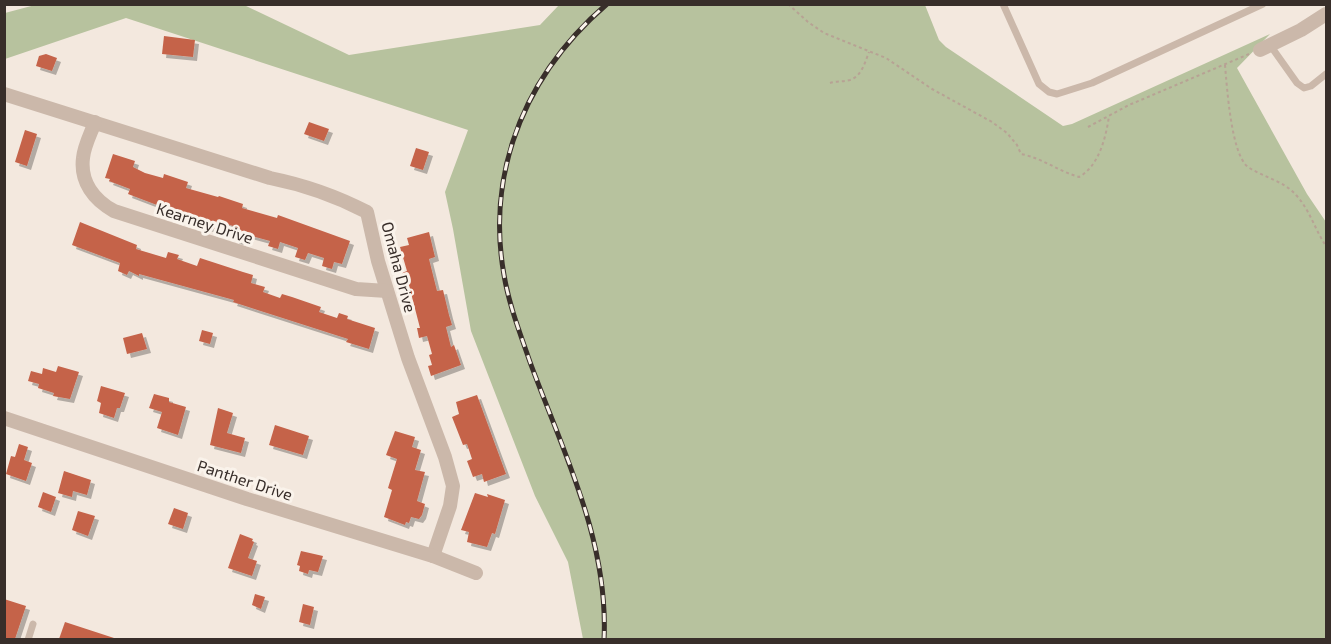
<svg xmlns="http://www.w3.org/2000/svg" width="1331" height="644" viewBox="0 0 1331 644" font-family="'Exo 2',sans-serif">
	<defs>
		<filter id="shadow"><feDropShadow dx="4" dy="4" stdDeviation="0" flood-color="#0004"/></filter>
	</defs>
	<rect width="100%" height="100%" fill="#f3e8de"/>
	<path fill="#b7c29e" d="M35,5H244L349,55L540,25L559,5H925L939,40L946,47L1063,126L1072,124L1270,34L1237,68L1307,194L1326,222V639H583L568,562L535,496L471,331L453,229L445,192L468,130L126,18L5,59V13Z"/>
	<g fill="#c5634a" filter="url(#shadow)">
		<path d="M164,36L195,40L193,57L162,54Z"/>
		<path d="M46,54L57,58L52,71L36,66L39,56Z"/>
		<path d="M309,122L329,129L324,141L304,134Z"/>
		<path d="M25,130L37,134L27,166L15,162Z"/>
		<path d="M416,148L429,152L423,170L410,166Z"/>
		<path d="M113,154L135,161L133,167L145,173L163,178L164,174L188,182L186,188L218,197L219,196L243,204L242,208L277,218L278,215L350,241L342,264L334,262L332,269L322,266L324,258L308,253L305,260L295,257L298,248L280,242L278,249L268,246L270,241L248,235L246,242L235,240L239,228L221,222L219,230L205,227L195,224L197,217L179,211L178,213L128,194L130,189L109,181L110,179L105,178Z"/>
		<path d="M80,222L137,245L136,249L166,258L168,252L179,255L177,259L197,266L200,258L243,272L253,275L251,283L265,287L263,292L280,298L282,294L292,297L321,307L319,312L337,318L339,313L348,316L347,319L375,328L369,349L346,342L348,339L233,302L234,300L139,274V276L129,271L127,275L118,271L120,263L72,245Z"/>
		<path d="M429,232L435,257L429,259L437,291L443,290L449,315L452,325L446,327L451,347L454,345L461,365L431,376L428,366L432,365L429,355L432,354L427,336L419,338L417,328H420L412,297L408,282L404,283L402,273L407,271L400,247L409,245L407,238Z"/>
		<path d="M202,330L213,333L210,344L199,341Z"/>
		<path d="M142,333L147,349L127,354L123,338Z"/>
		<path d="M58,366L79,372L70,399L53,396L54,393L38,388L39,384L28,381L31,371L42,374L43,368L56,372Z"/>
		<path d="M101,386L125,393L120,408H117L114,418L99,413L101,403L97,401Z"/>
		<path d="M154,394L169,398V402L186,407L178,435L157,428L162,412L149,408Z"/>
		<path d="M477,395L506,474L484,482L482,474L473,477L467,461L472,459L467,444L463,445L452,417L459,414L456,402Z"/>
		<path d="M218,408L233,413L227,433L245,438L241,453L210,445Z"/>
		<path d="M275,425L309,436L303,455L269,445Z"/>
		<path d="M395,431L415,437L412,447L421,450L415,470L425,472L417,501L425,504L422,515L419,519L411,517L409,523L406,522L405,525L384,517L392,490L388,488L397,459L386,455Z"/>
		<path d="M19,444L28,447L24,460L32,463L26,481L6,474L11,456L15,457Z"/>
		<path d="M64,471L91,480L87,495L73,491L72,497L58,493Z"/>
		<path d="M43,492L56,497L51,512L38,507Z"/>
		<path d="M475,493L488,497L487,494L505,500L495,534L492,533L487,547L467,542L469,532L461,530Z"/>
		<path d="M174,508L188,513L183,529L168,524Z"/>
		<path d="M78,511L95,516L88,536L72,530Z"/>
		<path d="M240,534L253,539L252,541L254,542L248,558L257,561L252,576L228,568Z"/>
		<path d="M301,551L323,556L318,572L309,570L308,574L299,571L300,566L297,565Z"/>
		<path d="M255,594L265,597L261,609L252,605Z"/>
		<path d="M4,599L26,606L15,639H4Z"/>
		<path d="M303,604L314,607L310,625L299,622Z"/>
		<path d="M65,622L114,638V639H59Z"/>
	</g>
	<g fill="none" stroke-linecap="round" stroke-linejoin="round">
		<g stroke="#b7a294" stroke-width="2" stroke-dasharray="3 3" stroke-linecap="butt">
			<path d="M788,4L808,22L824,33L886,58L932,89L992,122L1007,133L1017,145L1021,154C1042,158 1058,171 1079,177C1099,166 1106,137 1109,116"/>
			<path d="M1225,65C1227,87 1231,154 1248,167C1263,177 1284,181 1296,195C1310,210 1315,230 1326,246"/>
			<path d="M830,83C836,81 843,82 850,80C862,76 865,62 869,52"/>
			<path d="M1088,127L1129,105L1249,54"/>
		</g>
		<g stroke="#cbb8aa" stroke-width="7">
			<path d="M1003,4L1039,84L1049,92L1057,94L1092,83L1263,4"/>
			<path d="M1270,45L1297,83L1304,88L1311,86L1326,74"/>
			<path d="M28,640L33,624"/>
		</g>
		<g stroke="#cbb8aa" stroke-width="14">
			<path d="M1260,50L1301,30L1326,14"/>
			<path d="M4,94L270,178C305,185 336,196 367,212L378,261L408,358L445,457L453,486L450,506L433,556"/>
			<path d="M95,122C91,133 84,146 83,158C80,182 94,200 114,211L356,289L387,291"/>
			<path d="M4,418L247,499L433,556L476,573"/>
		</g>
		<g stroke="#382e2a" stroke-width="5">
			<path id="rail" d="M604,640C609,541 563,452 530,362C520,333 509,305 504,275C496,230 499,184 513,141C531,86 564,41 607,4"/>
		</g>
		<use href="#rail" stroke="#faf3eb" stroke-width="3" stroke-dasharray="9" stroke-linecap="butt"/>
	</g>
	<g text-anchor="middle" stroke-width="6" stroke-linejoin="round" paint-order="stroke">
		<g font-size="16" fill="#382e2a" stroke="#faf3eb">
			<text transform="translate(205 223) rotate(18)" y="6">Kearney Drive</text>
			<text transform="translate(399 267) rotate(75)" y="6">Omaha Drive</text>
			<text transform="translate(245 480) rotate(18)" y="6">Panther Drive</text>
		</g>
	</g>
	<rect width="1331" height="644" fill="none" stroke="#382e2a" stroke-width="12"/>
</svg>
